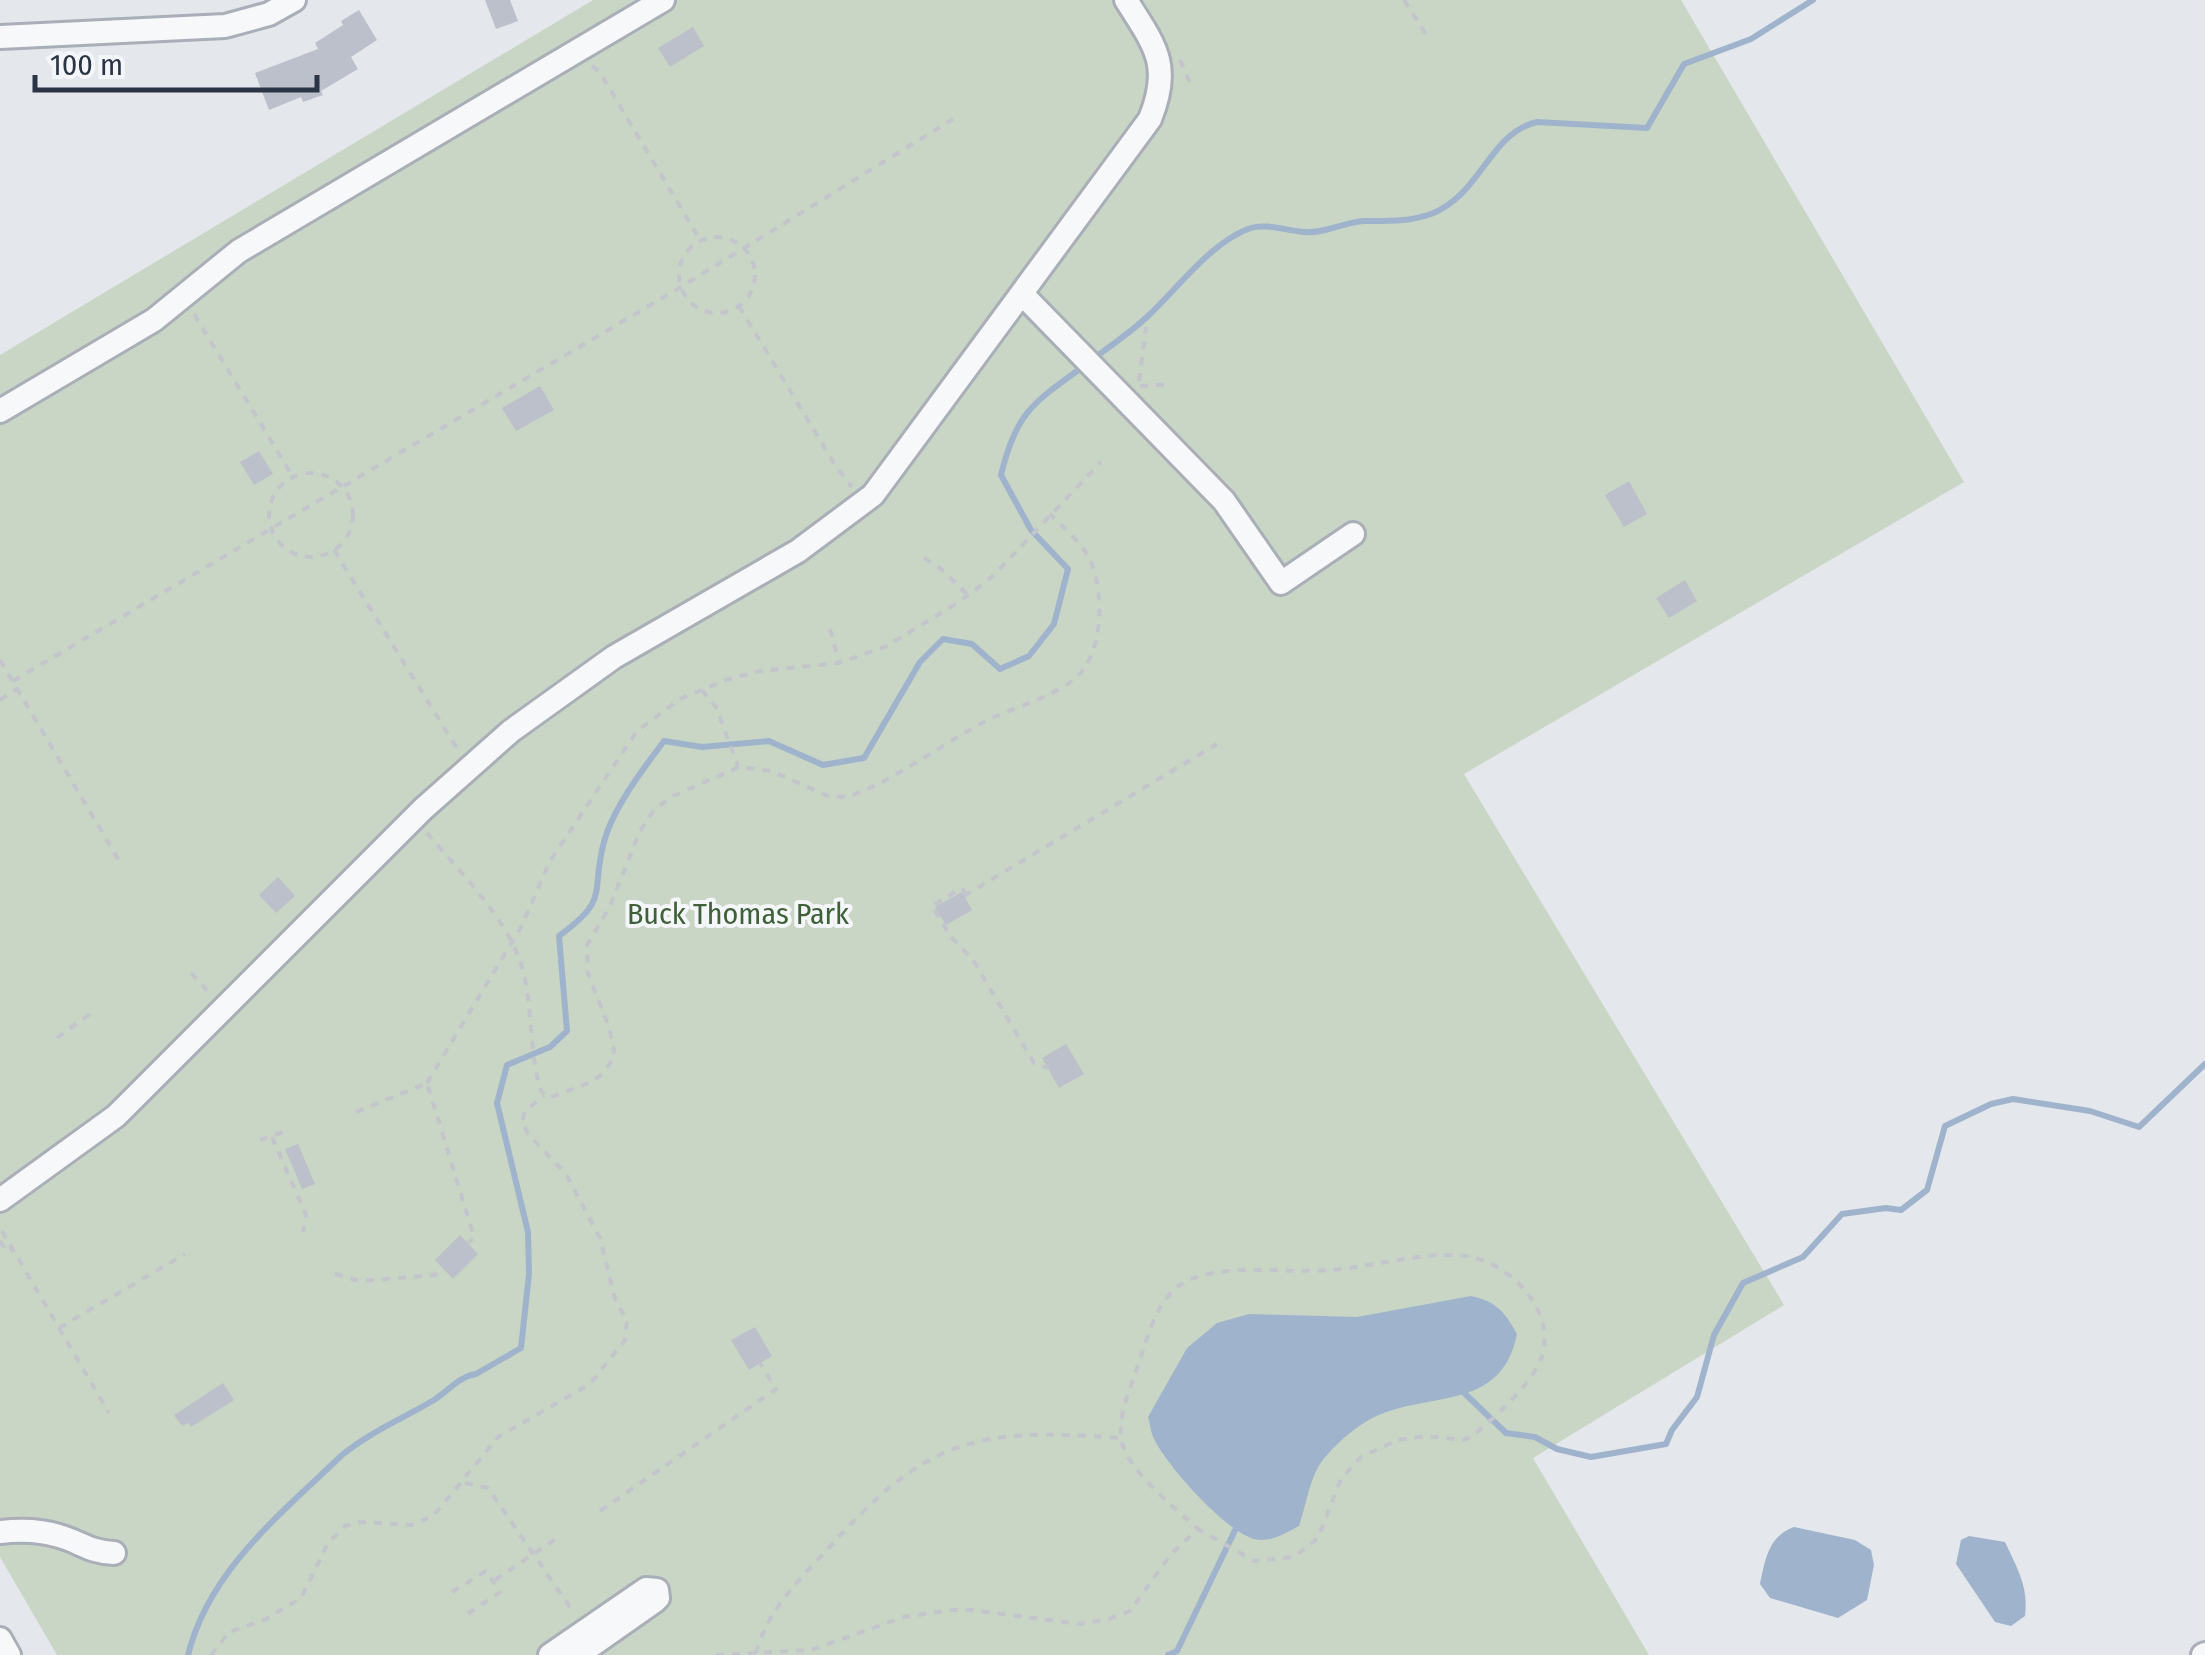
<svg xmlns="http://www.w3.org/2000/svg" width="2205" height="1655" viewBox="0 0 2205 1655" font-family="'Fira Sans Condensed',sans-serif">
	<rect width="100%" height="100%" fill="#e4e7ec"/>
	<path fill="#c9d6c5" d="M593,0H1681L1964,482L1464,774L1784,1305L1533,1458L1649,1655H57L0,1557V355Z"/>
	<g fill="#9fb4cc">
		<path d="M1471,1296C1496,1301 1505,1312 1517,1334C1501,1415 1424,1389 1369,1420C1351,1430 1335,1445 1322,1461C1310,1477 1306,1506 1299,1526C1285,1533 1271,1543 1254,1539C1225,1531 1168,1467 1154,1439C1151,1433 1150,1424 1148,1417L1187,1348L1217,1323L1249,1314L1357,1317Z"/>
		<path d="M1794,1527L1855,1540L1871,1550L1874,1565L1867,1600L1838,1618L1770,1598L1760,1584C1765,1561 1768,1536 1794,1527Z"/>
		<path d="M1969,1536L2005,1542C2017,1568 2029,1587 2025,1616L2011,1626L1995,1622L1956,1564L1961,1540Z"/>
	</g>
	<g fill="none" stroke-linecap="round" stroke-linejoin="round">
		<g stroke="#9fb4cc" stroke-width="6">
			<path d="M1094,358C1112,345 1131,332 1148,316C1176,290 1213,240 1251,228C1266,223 1288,231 1304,232C1324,234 1344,222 1364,221C1386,221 1409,222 1431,214C1482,194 1489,133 1537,122L1647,128L1684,64L1751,39L1813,0"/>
			<path d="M1460,1389L1506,1433L1535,1437L1557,1449L1591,1457L1666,1444L1672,1430L1697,1397L1714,1335L1743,1283L1803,1257L1842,1214L1886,1208L1901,1210L1927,1190L1945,1126L1991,1104L2013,1099L2090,1111L2139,1127L2205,1064"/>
			<path d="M188,1655C209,1570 281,1514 342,1455C370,1432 404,1418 434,1400C448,1391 460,1376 476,1374L521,1348L529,1274L528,1232L497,1103L507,1065L550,1047L567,1031L559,936C611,898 590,894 604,842C613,808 643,769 664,741L702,747L769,741L823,765L864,758L920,662L943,639L972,644L1000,669L1029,656L1054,624L1068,569L1031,530L1001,475C1016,412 1033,403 1084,366"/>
			<path d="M1168,1655L1177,1651L1239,1522"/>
		</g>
	</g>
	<g fill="#bbc0ca">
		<path d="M485,0H510L518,21L496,29Z"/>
		<path d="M359,10L377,40L351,57L358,69L321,91L323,95L303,102L301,97L269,110L255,73L318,49L315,43L343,25L341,21Z"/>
		<path d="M693,27L704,46L670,67L658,48Z"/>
		<path d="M540,386L554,410L516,431L502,408Z"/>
		<path d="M259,451L273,474L254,485L240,462Z"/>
		<path d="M1629,481L1647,514L1624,527L1605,495Z"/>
		<path d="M1685,580L1697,601L1669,618L1656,598Z"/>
		<path d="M278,877L295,896L276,913L259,895Z"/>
		<path d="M962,892L972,910L946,925L935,907Z"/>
		<path d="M1066,1044L1084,1074L1059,1088L1042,1058Z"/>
		<path d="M298,1144L315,1184L302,1189L285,1149Z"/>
		<path d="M460,1235L478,1254L453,1279L435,1260Z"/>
		<path d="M755,1327L772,1356L749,1370L731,1340Z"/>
		<path d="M223,1383L234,1400L191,1427L188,1423L182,1426L174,1415Z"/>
	</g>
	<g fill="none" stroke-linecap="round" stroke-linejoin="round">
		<g stroke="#a9aeb7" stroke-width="28">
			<g id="minor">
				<path d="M0,37L225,26L269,14L294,0"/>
				<path d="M1022,294L1224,501L1281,583L1353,534"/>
				<path d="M0,411L154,320L239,251L663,0"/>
				<path d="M0,1200L116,1116L423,809L511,731L614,657L798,551L873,495L1150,119C1172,65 1155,46 1126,0"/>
				<path d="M0,1532C19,1530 40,1530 59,1536C81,1542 89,1552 114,1553"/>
				<path d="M0,1639L9,1655"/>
				<path d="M550,1655L646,1589L657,1590L658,1598L655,1601L578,1655"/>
				<path d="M2203,1655L2205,1654"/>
			</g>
		</g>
		<g stroke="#c2c5cb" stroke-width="4" stroke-dasharray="8 8" stroke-linecap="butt">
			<path d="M1404,0L1427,36"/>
			<path d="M1180,60L1190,83"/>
			<path d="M592,66L599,71L700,240"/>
			<circle cx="717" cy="275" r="38"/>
			<path d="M739,306L835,465L852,487"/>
			<path d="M194,314L293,477"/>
			<path d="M1139,381L1146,327"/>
			<path d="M1140,386L1172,384"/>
			<circle cx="311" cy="515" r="42"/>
			<path d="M334,550L458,750"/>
			<path d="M924,558L941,569L968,595"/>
			<path d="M830,629L839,663"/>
			<path d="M0,660L121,864"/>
			<path d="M13,681L681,287L953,119"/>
			<path d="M702,690L716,707L738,766"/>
			<path d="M0,700L17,689"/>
			<path d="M427,833C460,872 513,924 524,975C533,1013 529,1053 541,1091L549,1098L589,1083L600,1076L612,1061L614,1050L609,1027L588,974L587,945L610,906L640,831L654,810L673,796L739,767L771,771L828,796L848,797C892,781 934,750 975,727C1005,709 1043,702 1072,681C1104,658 1105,593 1090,560C1081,542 1064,528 1050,514"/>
			<path d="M966,895L962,888L932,906L951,937L973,960L1034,1063L1048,1068"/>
			<path d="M964,896L1217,744"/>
			<path d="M191,973L211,995"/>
			<path d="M57,1038L90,1014"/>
			<path d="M427,1083L521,927L550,861L637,731L680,699L726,680L760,671L839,663L887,646L959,602L992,577L1101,462"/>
			<path d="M356,1112L427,1083L474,1237L468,1243"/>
			<path d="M272,1137L306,1215L303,1232"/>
			<path d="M260,1140L283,1132"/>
			<path d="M2,1231L109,1413"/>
			<path d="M0,1241L7,1252L12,1249"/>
			<path d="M335,1274L360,1281L435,1275L442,1268"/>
			<path d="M59,1328L185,1254"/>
			<path d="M465,1483L488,1488L574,1613"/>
			<path d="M600,1511L776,1389L760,1363"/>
			<path d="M495,1580L557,1538"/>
			<path d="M452,1592L486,1571L500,1592L466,1615"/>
			<path d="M756,1653C767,1612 796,1583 824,1553C926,1439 971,1427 1120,1438"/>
			<path d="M211,1655L229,1632L266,1619L301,1598L328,1543L345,1526L359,1522L414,1525L435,1514L498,1437L590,1384L625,1340L627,1321L615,1299L600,1238L566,1174L528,1134L522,1122L525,1111L544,1096"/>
			<path d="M716,1655L811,1650L904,1617L951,1610H972L1079,1624L1109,1619L1130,1611L1171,1554L1198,1529L1254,1561L1294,1557L1318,1538L1341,1479L1361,1457L1398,1440L1426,1436L1463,1440L1471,1437C1492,1420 1532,1384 1541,1359C1558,1311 1510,1262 1465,1256C1421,1251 1374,1267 1330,1270C1287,1274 1216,1261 1180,1285C1153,1304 1147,1342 1136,1371C1129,1391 1119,1415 1121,1437C1123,1468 1177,1509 1198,1529"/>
		</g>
		<use href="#minor" stroke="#f7f8fa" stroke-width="22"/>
	</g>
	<g text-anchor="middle" stroke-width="8" stroke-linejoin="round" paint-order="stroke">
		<g font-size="30" fill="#3f6138" stroke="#f4f6f9">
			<text x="738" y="924">Buck Thomas Park</text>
		</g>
	</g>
	<path d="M35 75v15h282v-15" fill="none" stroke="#2b3445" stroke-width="5"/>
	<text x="50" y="75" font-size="30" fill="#2b3445" stroke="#f4f6f9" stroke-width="8" paint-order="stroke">100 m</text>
</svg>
